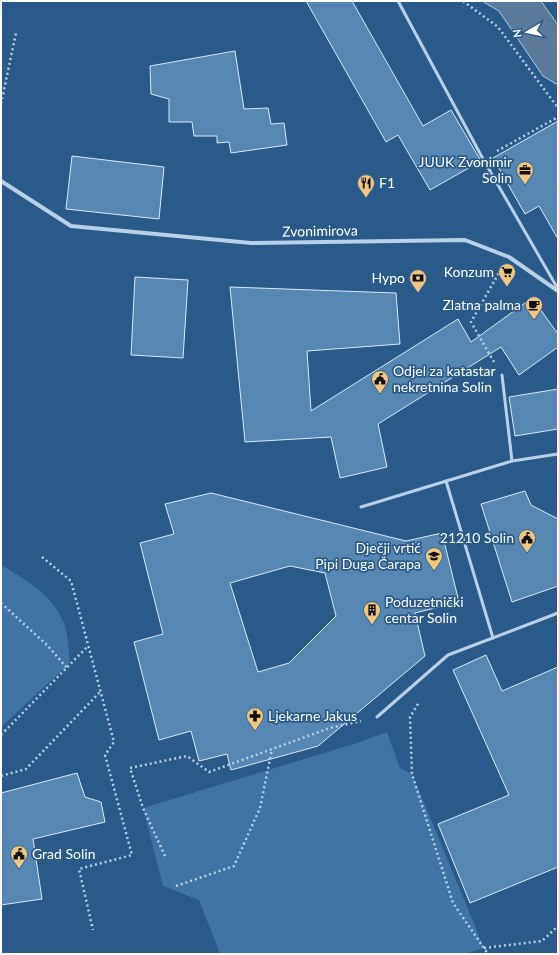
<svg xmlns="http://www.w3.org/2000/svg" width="559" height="955" viewBox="0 0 559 955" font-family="Lato,sans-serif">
	<rect width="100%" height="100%" fill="#2a5a89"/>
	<g fill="#3f74a5">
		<path d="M1,565C28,581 54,595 65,626C68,637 69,651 70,663L1,727Z"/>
		<path d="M387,732L400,768L412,774L484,948L464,954H220L199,900L163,886L143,808L357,743Z"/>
	</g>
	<path fill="#5a7a9a" stroke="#adcde9" d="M482,1H541L558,25V85L543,76L499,11Z"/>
	<g fill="#5686b2" stroke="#dceaf7" fill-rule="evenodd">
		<path d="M306,1H352L423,126L451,110L481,161L430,190L398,135L386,142Z"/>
		<path d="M235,51L244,109L268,108L271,124L284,123L287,145L231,153L229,142L217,143V136H194L192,122H169V99L151,94L150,66Z"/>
		<path d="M558,121V239L539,206L525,214L493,158Z"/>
		<path d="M72,156L164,167L159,219L66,209Z"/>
		<path d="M135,277L188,280L183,358L131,355Z"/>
		<path d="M230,287L396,293L400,344L307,351L311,411L458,319L471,342L532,298L558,334V347L519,375L501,347L378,424L387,467L340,478L331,437L245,442Z"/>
		<path d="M558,389V429L515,436L509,397Z"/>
		<path d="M525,491L531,505L558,519V586L512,602L481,504Z"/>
		<path d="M211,493L406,541L442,533L459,602L415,613L425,656L318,746L231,770L227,754L199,761L191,731L159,740L134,642L163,634L140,543L174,534L165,504ZM290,566L325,573L336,616L289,663L258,672L230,583Z"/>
		<path d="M486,655L502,691L558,667V867L470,903L438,824L509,795L453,670Z"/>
		<path d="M77,773L85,797L101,802L105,822L33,839L42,899L1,905V793Z"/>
	</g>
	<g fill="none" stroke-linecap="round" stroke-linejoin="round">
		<g stroke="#b8d1e9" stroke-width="2.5" stroke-dasharray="2 3" stroke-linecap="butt">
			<path d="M463,1L498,27L558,108"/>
			<path d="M1,104L16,33"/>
			<path d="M497,151L558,117"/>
			<path d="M494,362L471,322L500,271"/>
			<path d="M42,557L71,581L114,742L105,755L132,855L79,869L93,930"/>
			<path d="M1,603L47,645L67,668"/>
			<path d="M418,704L410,717L412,774L453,903L488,954"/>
			<path d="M1,735L88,646"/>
			<path d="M1,776L26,769L100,692"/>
			<path d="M165,856L143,808L130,768L187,756L209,772L330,728L361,721"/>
			<path d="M176,886L234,866L260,808L272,749"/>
			<path d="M484,948L542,941L558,926"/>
		</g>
		<g stroke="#b8d1e9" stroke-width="3">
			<path d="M398,1L483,159L558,289"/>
			<path d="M502,375L512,461"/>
			<path d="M446,481L493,638"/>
			<path d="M361,507L512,461L558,454"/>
			<path d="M377,717L448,655L558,613"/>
		</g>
		<path stroke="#b8d1e9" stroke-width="4" d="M1,181L71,226L251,243L465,240L509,257L558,291"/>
	</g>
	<defs>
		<g id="office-pin" transform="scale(0.9)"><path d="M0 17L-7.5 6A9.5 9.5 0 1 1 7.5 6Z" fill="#efc780" stroke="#2a5a89"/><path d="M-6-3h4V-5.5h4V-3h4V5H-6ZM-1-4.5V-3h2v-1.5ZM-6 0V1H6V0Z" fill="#111"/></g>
		<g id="restaurant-pin" transform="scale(0.9)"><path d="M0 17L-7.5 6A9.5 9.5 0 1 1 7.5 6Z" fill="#efc780" stroke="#2a5a89"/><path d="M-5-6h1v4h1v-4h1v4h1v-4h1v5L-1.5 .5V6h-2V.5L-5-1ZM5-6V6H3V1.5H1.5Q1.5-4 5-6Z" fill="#111"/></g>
		<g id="supermarket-pin" transform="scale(0.9)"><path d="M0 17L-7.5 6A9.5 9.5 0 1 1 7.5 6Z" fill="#efc780" stroke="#2a5a89"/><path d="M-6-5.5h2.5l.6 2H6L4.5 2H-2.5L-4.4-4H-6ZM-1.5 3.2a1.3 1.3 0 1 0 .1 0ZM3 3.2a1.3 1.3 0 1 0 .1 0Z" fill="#111"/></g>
		<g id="bank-pin" transform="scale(0.9)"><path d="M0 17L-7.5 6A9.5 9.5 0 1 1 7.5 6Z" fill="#efc780" stroke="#2a5a89"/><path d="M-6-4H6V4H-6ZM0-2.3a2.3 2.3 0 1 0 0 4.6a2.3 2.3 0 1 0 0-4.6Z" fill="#111"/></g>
		<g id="cafe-pin" transform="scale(0.9)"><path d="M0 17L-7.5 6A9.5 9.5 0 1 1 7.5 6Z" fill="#efc780" stroke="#2a5a89"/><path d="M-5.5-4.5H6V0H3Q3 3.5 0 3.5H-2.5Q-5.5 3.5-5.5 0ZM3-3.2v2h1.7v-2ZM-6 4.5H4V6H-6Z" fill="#111"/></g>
		<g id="civic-pin" transform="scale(0.9)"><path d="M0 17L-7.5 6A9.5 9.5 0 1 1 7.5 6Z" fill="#efc780" stroke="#2a5a89"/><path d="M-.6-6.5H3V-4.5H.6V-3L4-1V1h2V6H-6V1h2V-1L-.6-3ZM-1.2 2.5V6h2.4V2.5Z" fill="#111"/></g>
		<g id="school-pin" transform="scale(0.9)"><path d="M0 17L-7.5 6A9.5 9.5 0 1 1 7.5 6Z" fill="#efc780" stroke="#2a5a89"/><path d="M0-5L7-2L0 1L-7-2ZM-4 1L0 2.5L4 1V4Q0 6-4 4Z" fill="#111"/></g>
		<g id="building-pin" transform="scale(0.9)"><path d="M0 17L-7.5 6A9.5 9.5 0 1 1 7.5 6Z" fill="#efc780" stroke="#2a5a89"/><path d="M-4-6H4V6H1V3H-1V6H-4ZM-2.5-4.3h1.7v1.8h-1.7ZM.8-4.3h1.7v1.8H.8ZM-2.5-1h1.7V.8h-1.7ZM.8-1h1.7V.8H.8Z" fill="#111"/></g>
		<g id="pharmacy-pin" transform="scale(0.9)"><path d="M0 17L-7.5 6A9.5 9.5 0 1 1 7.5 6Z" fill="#efc780" stroke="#2a5a89"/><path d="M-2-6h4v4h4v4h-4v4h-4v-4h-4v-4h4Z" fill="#111"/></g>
	</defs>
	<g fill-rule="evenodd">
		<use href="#office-pin" x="525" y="170"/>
		<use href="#restaurant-pin" x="366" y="183"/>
		<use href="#supermarket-pin" x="507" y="272"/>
		<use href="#bank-pin" x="418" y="278"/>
		<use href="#cafe-pin" x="534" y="305"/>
		<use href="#civic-pin" x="380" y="379"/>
		<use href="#civic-pin" x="527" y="538"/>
		<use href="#school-pin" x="434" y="556"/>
		<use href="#building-pin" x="372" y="610"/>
		<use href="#pharmacy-pin" x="255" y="716"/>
		<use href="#civic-pin" x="19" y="854"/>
	</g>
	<g text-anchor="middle" stroke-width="3.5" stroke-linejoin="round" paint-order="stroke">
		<g font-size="14" fill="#fff" stroke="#2a5a89" text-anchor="end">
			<text x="512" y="167">JUUK Zvonimir<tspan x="512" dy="16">Solin</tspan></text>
			<text x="379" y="188" text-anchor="start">F1</text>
			<text x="494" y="277">Konzum</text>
			<text x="405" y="283">Hypo</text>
			<text x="521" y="310">Zlatna palma</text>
			<text x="393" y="376" text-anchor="start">Odjel za katastar<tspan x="393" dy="16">nekretnina Solin</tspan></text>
			<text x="514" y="543">21210 Solin</text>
			<text x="421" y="553">Dječji vrtić<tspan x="421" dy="16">Pipi Duga Čarapa</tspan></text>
			<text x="385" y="607" text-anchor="start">Poduzetnički<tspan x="385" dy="16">centar Solin</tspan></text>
			<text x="268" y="721" text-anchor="start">Ljekarne Jakus</text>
			<text x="32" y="859" text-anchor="start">Grad Solin</text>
		</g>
		<g font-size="14" fill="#fff" stroke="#2a5a89">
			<text transform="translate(320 231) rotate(-1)" y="5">Zvonimirova</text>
		</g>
	</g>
	<rect width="559" height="955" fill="none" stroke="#ffffff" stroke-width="4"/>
	<g transform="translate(527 32) rotate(261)" stroke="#2a5a89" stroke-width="3" paint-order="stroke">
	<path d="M0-3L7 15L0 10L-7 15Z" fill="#ffffff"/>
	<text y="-6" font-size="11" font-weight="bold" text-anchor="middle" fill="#ffffff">N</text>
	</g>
</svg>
